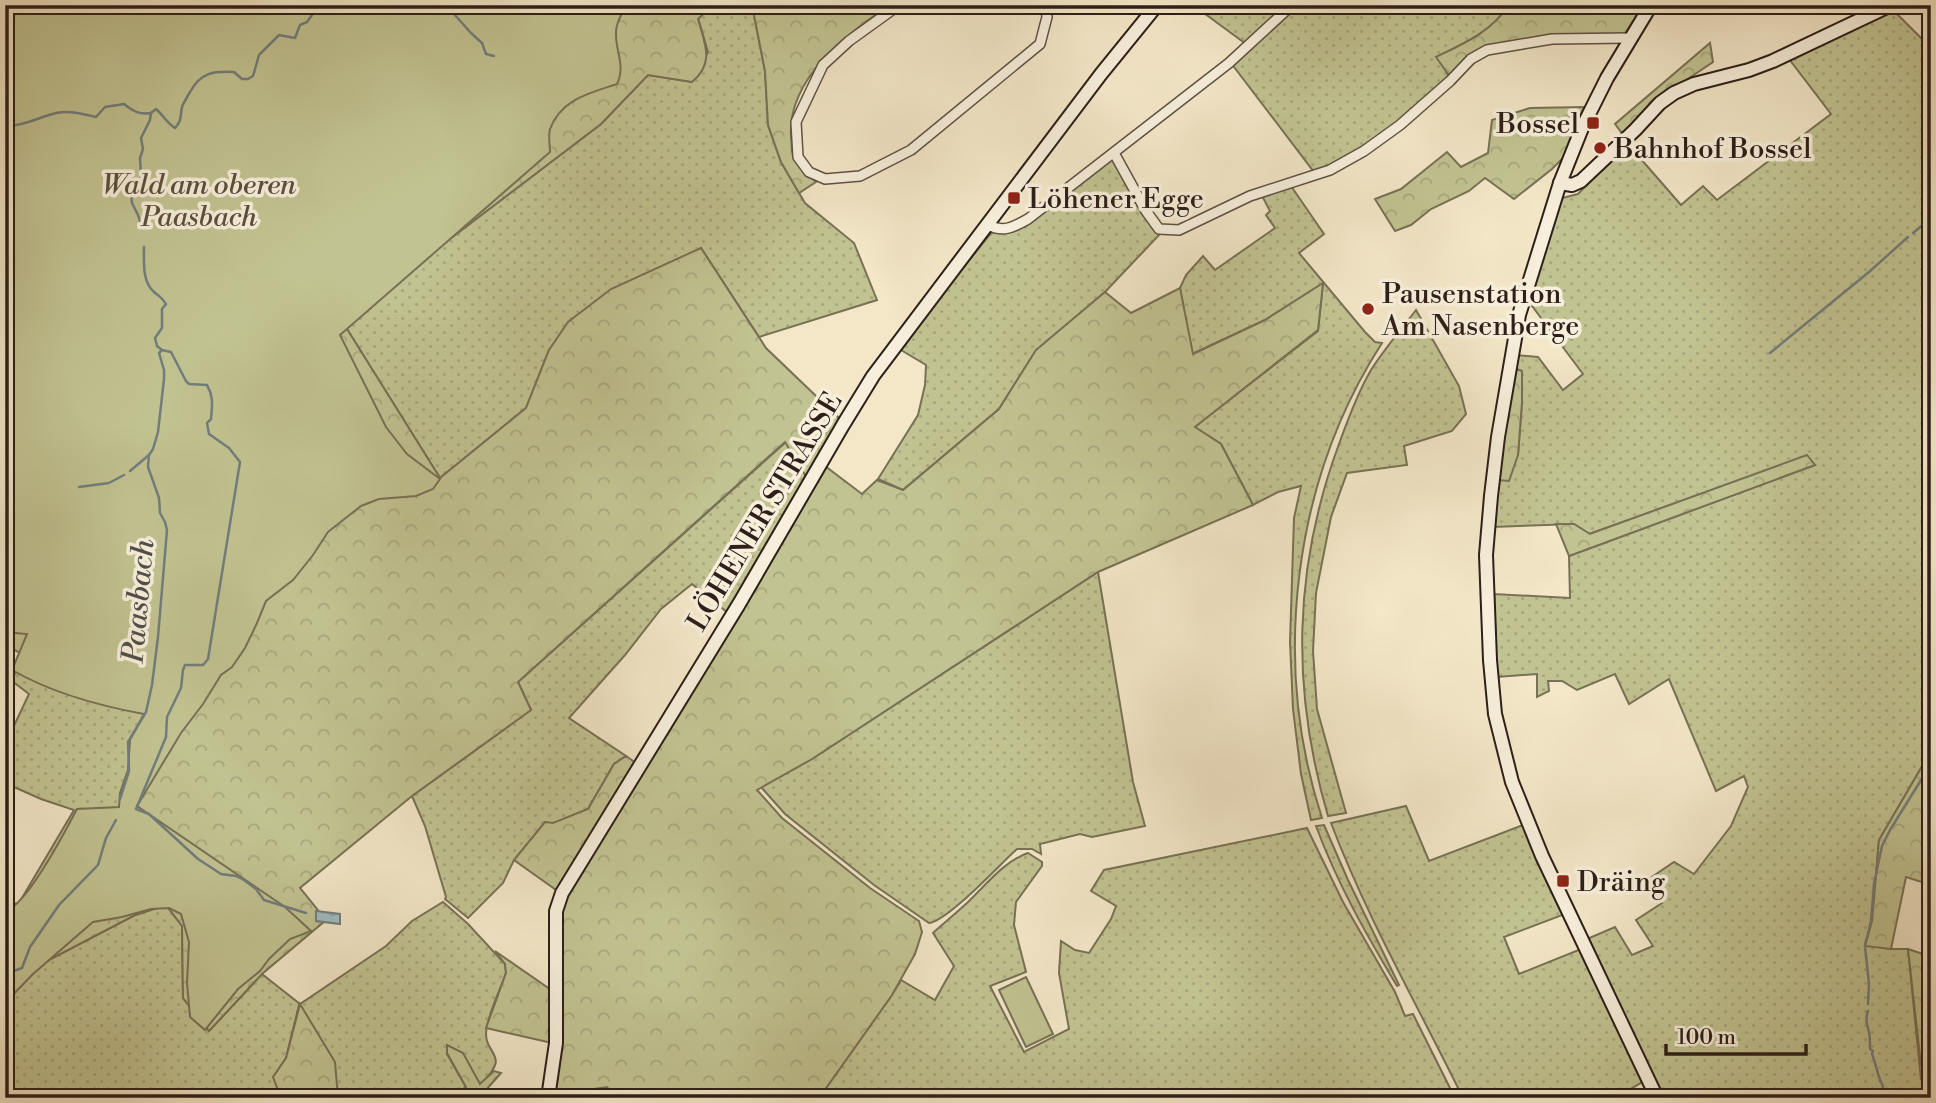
<svg xmlns="http://www.w3.org/2000/svg" width="1936" height="1103" viewBox="0 0 1936 1103" font-family="'Libre Bodoni',serif">
	<defs>
		<pattern id="grass-dots" width="8" height="8" patternUnits="userSpaceOnUse" patternTransform="scale(1.75)"><rect width="8" height="8" fill="#c2c392"/><path d="M2 2h.1M6 6h.1" fill="none" stroke="#a7a77d" stroke-width="1.8" stroke-linecap="round"/></pattern>
		<pattern id="forest-crowns" width="20" height="18" patternUnits="userSpaceOnUse" patternTransform="scale(1.75)"><rect width="20" height="18" fill="#c2c392"/><path d="M2 6a3 3 0 1 1 6 0M12 15a3 3 0 1 1 6 0" fill="none" stroke="#a7a77d"/></pattern>
		<pattern id="water-ripples" width="26" height="14" patternUnits="userSpaceOnUse" patternTransform="scale(1.75)"><rect width="26" height="14" fill="#a0bdc0"/><path d="M2 4q2-2 4 0t4 0M15 11q2-2 4 0t4 0" fill="none" stroke="#8aa2a4"/></pattern>
	</defs>
	<rect width="100%" height="100%" fill="#f3e7c8"/>
	<filter id="stains"><feTurbulence type="fractalNoise" baseFrequency=".00286" numOctaves="4"/><feColorMatrix values="0 0 0 0 .2 0 0 0 0 .09 0 0 0 0 .02 0 0 0 .5 -.17"/></filter>
	<radialGradient id="worn" r=".72"><stop offset=".6" stop-color="#630" stop-opacity="0"/><stop offset="1" stop-color="#630" stop-opacity=".3"/></radialGradient>
	<g fill="url(#grass-dots)" stroke="#787156" stroke-width="2">
		<path d="M713,5H752L765,71L768,125L781,162L805,203L854,243L877,300L759,337L701,248L549,350L526,408L440,478L342,321L601,124L648,75L692,82L708,52L698,18Z"/>
		<path d="M1193,5H1287L1246,44Z"/>
		<path d="M1296,5H1509C1491,32 1465,43 1437,57L1450,77C1413,113 1364,155 1314,172L1231,63Z"/>
		<path d="M1893,10L1931,48V751L1879,840L1872,921L1865,945L1891,949H1908L1921,1080L1923,1066L1931,1055V1098H1662L1587,939L1615,927L1632,955L1653,946L1636,920L1662,903L1646,881L1674,862L1694,874L1731,826L1748,787L1744,776L1716,791L1669,679L1629,704L1615,674L1577,690L1562,681H1548L1549,691L1537,697V674L1497,677L1494,594L1570,598L1569,556L1815,465L1807,456L1589,534L1574,524L1493,527L1498,480L1518,455L1522,402V371L1513,368L1516,355L1538,357L1563,390L1583,374L1532,306L1528,303L1562,198L1578,194L1627,143L1681,205L1703,186L1717,200L1831,114L1789,59Z"/>
		<path d="M1113,158L1150,221L1160,234L1105,292L1035,352L999,409L903,490L878,479L918,415L925,385L926,365L901,350L922,319L991,233L1013,230Z"/>
		<path d="M1291,186L1324,234L1299,253L1365,332L1375,342L1382,343C1293,481 1271,662 1322,818L1311,820L1301,774L1293,709L1290,642L1294,518L1301,486L1278,492L1253,505L1221,444L1194,427L1318,331L1323,284L1265,320L1192,354L1180,288L1186,275L1203,256L1215,270L1275,228L1266,215L1270,211L1261,194Z"/>
		<path d="M1416,310L1459,386L1466,414L1452,431L1404,446L1407,465L1347,473L1331,517L1316,593L1313,651L1317,709L1346,813L1328,816C1291,690 1293,568 1339,444C1348,419 1358,392 1371,370C1384,349 1401,330 1416,310Z"/>
		<path d="M786,442L807,478L728,613L692,584L661,609L625,655L569,718L626,756L614,764L588,809L553,824L545,822L514,860L503,883L468,918L445,899L446,897L425,826L412,796L531,710L518,682Z"/>
		<path d="M1098,572L1133,782L1145,826L1092,837L1080,834L1040,844L1041,854L1032,849H1017C1000,864 948,921 929,923L874,885L785,814L761,787L812,759Z"/>
		<path d="M208,652L31,969L135,915L166,905L182,926L183,998L209,1031L262,974L300,1004L386,946L412,921L443,902L468,924L505,964L506,973C500,990 491,1008 487,1026C480,1057 515,1051 480,1085L463,1054H447L466,1087L452,1098H338L336,1086L299,1005L286,1058L274,1077L281,1098H5V905L19,903L74,810L41,799L5,783V763L11,732L29,694L12,681L22,654Z"/>
		<path d="M1406,806L1429,861L1523,825L1565,914L1504,937L1519,974L1581,949L1644,1081L1615,1098H1463C1418,1006 1367,918 1331,823Z"/>
		<path d="M1324,825L1348,880L1399,985L1397,986C1366,934 1337,883 1316,826Z"/>
		<path d="M1307,828L1343,902L1395,992L1405,1016L1413,1014L1455,1098H819L892,995L901,980L935,1000L954,966L933,933C944,923 956,913 967,903C985,886 1004,861 1028,853L1042,862V866L1016,902L1014,925L1026,972L990,986L1024,1052L1069,1029L1059,973L1061,941L1075,950L1089,953L1111,919L1116,906L1091,891L1104,870Z"/>
	</g>
	<g fill="url(#forest-crowns)" stroke="#787156" stroke-width="2">
		<path d="M5,5H713L698,19C705,44 715,63 692,82L648,75L601,124L342,321L440,478L526,408L549,350L568,322L611,289L701,248L766,348L841,420L807,478L785,442L518,682L531,710L412,796L300,888L326,920L262,974L209,1031L183,998L182,926L166,905L135,915L30,970L106,838L208,652L22,654L5,645Z"/>
		<path d="M752,5H822L825,8L829,5H890C846,34 787,79 791,137C792,143 791,152 794,158C798,168 808,175 816,182L799,193L781,162L768,125L765,71Z"/>
		<path d="M1509,5H1644L1624,35L1485,48L1450,77L1436,57C1465,43 1491,32 1509,5Z"/>
		<path d="M1710,43L1713,62L1670,91L1624,136L1615,124Z"/>
		<path d="M1584,107L1565,156L1552,169L1514,199L1485,178L1469,191L1431,209L1411,225L1395,231L1375,199L1401,189L1447,152L1461,167L1488,153L1492,120L1530,108Z"/>
		<path d="M1323,283L1318,330L1195,427L1221,444L1253,505L1098,572L812,759L757,790L782,818L870,888L919,921L922,932L915,954L892,995L819,1098H615L607,1087L553,1095C561,1057 563,1020 563,981C562,951 557,924 565,894L825,466L862,494L877,480L903,490L999,409L1036,350L1105,292L1131,313L1180,288L1193,354L1265,320Z"/>
		<path d="M1513,368L1522,371V402L1518,455L1509,481L1498,480Z"/>
		<path d="M1807,455L1815,465L1569,556L1556,524H1574L1590,534Z"/>
		<path d="M1931,751V885L1906,877L1891,949L1865,946L1872,921L1879,840Z"/>
		<path d="M626,756L636,763L559,892L514,860L545,822L553,823L588,809L614,764Z"/>
		<path d="M1931,945V1054L1921,1065L1908,949L1926,955Z"/>
		<path d="M495,951L554,992L552,1043L486,1028L506,973L505,964Z"/>
		<path d="M300,1004L335,1062L338,1098H281L273,1077L286,1058Z"/>
		<path d="M447,1045L463,1053L480,1084L494,1071L501,1073L479,1098H452L466,1087L447,1053Z"/>
	</g>
	<g fill="#c2c392" stroke="#787156" stroke-width="2">
		<path d="M5,5H626C622,14 616,22 616,32C615,51 626,65 617,84C590,93 561,99 550,129C548,136 550,145 550,152L340,335L386,427L407,454L440,479L433,489L416,496L379,499L361,506L328,532L313,555L293,580L266,601L257,623L245,648L232,667L221,675L203,704L181,733L137,806L285,907L311,931L290,939L269,959L260,971L238,989L205,1030L190,1017L187,983L189,942L181,914L169,908L151,909L122,917L93,922L33,974L5,1003V911C26,907 66,830 77,809L119,807L120,793L128,770L130,740L144,714C100,706 52,693 12,670L27,634L5,632Z"/>
		<path d="M1026,977L1053,1034L1026,1047L999,990Z"/>
	</g>
	<path fill="url(#water-ripples)" stroke="#727e7d" stroke-width="2" d="M316,911L340,914V924L316,921Z"/>
	<g fill="none" stroke-linecap="round" stroke-linejoin="round">
		<g stroke="#727e7d" stroke-width="2.5">
			<path d="M446,5L471,33L482,43L486,54L494,56"/>
			<path d="M608,5L615,11"/>
			<path d="M7,126C25,126 39,117 56,113C70,110 83,114 96,117L105,107L124,104C133,111 139,115 151,113"/>
			<path d="M142,228L138,215L132,203L131,194L141,176L140,158L143,149L141,138L150,120L151,113L156,109C163,115 167,123 175,128C182,121 180,116 182,107C184,102 187,97 190,92C201,72 214,71 234,72L242,79H248L253,76L259,55L279,35L295,38L300,25L307,22L317,8L321,5"/>
			<path d="M1913,233L1931,218"/>
			<path d="M162,350L171,352L186,381L189,384L207,385C214,397 212,406 211,419L207,423L209,434L229,448L240,462L208,659L203,665H185L183,670L181,688L167,717L166,737L136,809L149,814L198,859L221,874L236,876L244,880L256,889L264,900L306,913"/>
			<path d="M1770,353L1869,272L1908,237"/>
			<path d="M130,471L149,455"/>
			<path d="M79,487L109,483L124,475"/>
			<path d="M120,799L129,771L128,742L146,712L152,685L158,637L167,530L165,522L160,513L159,498L148,467L149,455L153,449L158,432L164,379V370L159,353L162,350L157,346L155,338L162,328V309L166,304C162,297 160,297 154,292C142,282 144,262 144,247"/>
			<path d="M5,974L22,968L30,947L59,905L98,865L106,838L116,820"/>
			<path d="M1868,1004L1869,984L1865,946L1871,921L1874,884L1882,846L1890,830L1931,764"/>
			<path d="M1868,1011C1865,1019 1867,1025 1869,1032C1870,1037 1870,1045 1870,1049L1873,1051L1872,1054C1876,1063 1877,1076 1883,1086L1881,1093L1883,1098"/>
		</g>
		<g stroke="#5e5145" stroke-width="12">
			<g id="street">
				<path d="M899,5L849,41L823,65L796,122L798,157L809,172L825,179L860,176L911,150L1040,44L1047,17L1046,5"/>
				<path d="M1114,153L1146,211L1159,229L1179,230L1250,196L1330,170L1364,151L1400,125L1450,81L1471,59L1487,50L1552,39L1630,38"/>
				<path d="M988,225C1003,233 1014,227 1028,219L1229,63L1292,5"/>
			</g>
		</g>
		<g stroke="#2d1f19" stroke-width="16">
			<g id="secondary">
				<path d="M1651,5L1607,78L1582,128L1560,183L1519,315L1498,437L1491,496L1486,555L1490,660L1495,714L1512,782L1542,856L1657,1098"/>
				<path d="M1560,183L1572,185L1581,181L1635,130L1660,103L1674,93L1694,84L1749,70L1773,61L1891,5"/>
				<path d="M548,1098L556,1043V911L562,893L739,604L843,425L873,376L1101,74L1157,5"/>
			</g>
		</g>
		<use href="#street" stroke="#f7efdb" stroke-width="9"/>
		<use href="#secondary" stroke="#f7efdb" stroke-width="12"/>
	</g>
	<g fill="#8f2418" stroke="#f7efdb" stroke-width="2.5">
		<rect x="1586" y="116" width="14" height="14" rx="3.5"/>
		<circle cx="1600" cy="148" r="7"/>
		<rect x="1007" y="191" width="14" height="14" rx="3.5"/>
		<circle cx="1368" cy="309" r="7"/>
		<rect x="1556" y="874" width="14" height="14" rx="3.5"/>
	</g>
	<g text-anchor="middle" stroke-width="7" stroke-linejoin="round" paint-order="stroke">
		<g font-size="28" fill="#2d1f19" stroke="#f7efdb" text-anchor="start">
			<text x="1579" y="133" text-anchor="end">Bossel</text>
			<text x="1614" y="158">Bahnhof Bossel</text>
			<text x="1028" y="208">Löhener Egge</text>
			<text x="1382" y="303">Pausenstation<tspan x="1382" dy="32">Am Nasenberge</tspan></text>
			<text x="1577" y="891">Dräing</text>
		</g>
		<g font-size="28" font-style="italic" fill="#5a503d" stroke="#f7efdb">
			<text x="199" y="194">Wald am oberen<tspan x="199" dy="32">Paasbach</tspan></text>
		</g>
		<g font-size="28" fill="#2d1f19" stroke="#f7efdb">
			<text transform="translate(764 511) rotate(-59)" y="10">LÖHENER STRASSE</text>
		</g>
		<g font-size="30" font-style="italic" fill="#504e4b" stroke="#f7efdb">
			<text transform="translate(138 601) rotate(-85)" y="10">Paasbach</text>
		</g>
	</g>
	<rect width="1936" height="1103" fill="none" stroke="#f3e7c8" stroke-width="28"/>
	<rect x="7" y="7" width="1922" height="1089" fill="none" stroke="#2d1f19" stroke-width="3.5"/>
	<rect x="14" y="14" width="1908" height="1075" fill="none" stroke="#2d1f19" stroke-width="2"/>
	<path d="M1666 1044v10h140v-10" fill="none" stroke="#2d1f19" stroke-width="3.5"/>
	<text x="1677" y="1044" font-size="21" fill="#2d1f19" stroke="#f7efdb" stroke-width="5" paint-order="stroke">100 m</text>
	<rect width="100%" height="100%" filter="url(#stains)"/>
	<rect width="100%" height="100%" fill="url(#worn)"/>
</svg>
